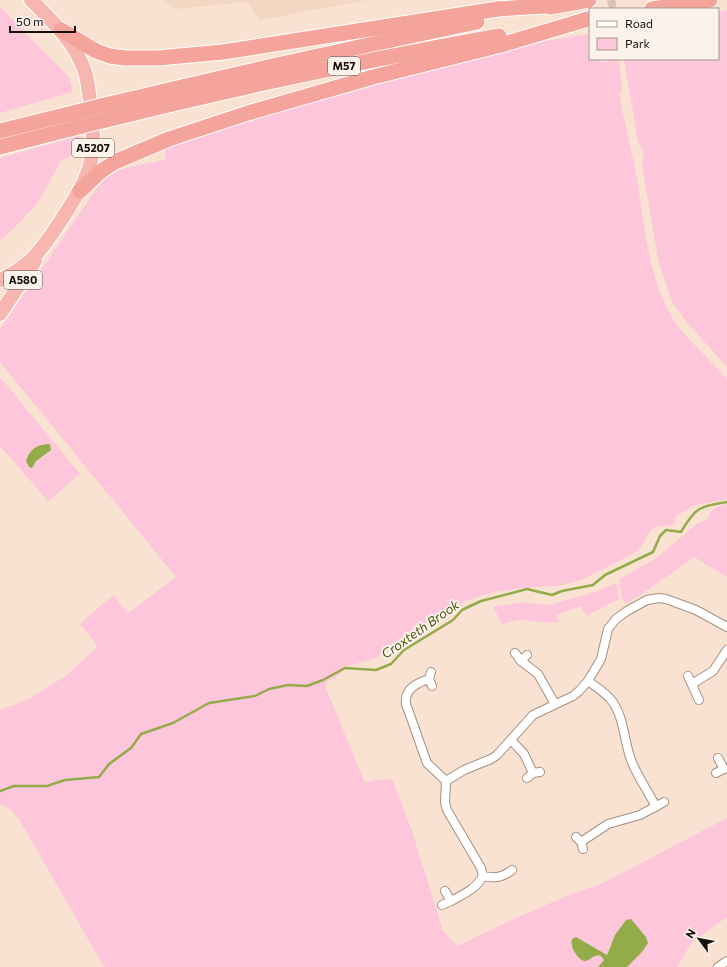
<svg xmlns="http://www.w3.org/2000/svg" width="727" height="967" viewBox="0 0 727 967" font-family="Commissioner,sans-serif">
	<rect width="100%" height="100%" fill="#f9e2d2"/>
	<path fill="#f4d7c2" d="M164,0H367L260,20L247,2L175,9Z"/>
	<g fill="#fec6db" fill-rule="evenodd">
		<path d="M0,7L69,77L73,92L0,113Z"/>
		<path d="M727,10V367L686,321L671,300L658,259L642,165C644,156 644,150 638,142L624,59H718V12Z"/>
		<path d="M590,34V59H600L601,62H609V59H619L622,91L619,93C624,122 632,150 637,179C645,225 648,278 673,319C688,342 711,359 727,380V499L695,505L677,515L673,525L656,527L651,530L638,551L582,580L558,586L522,588L494,592L465,601L397,646L384,652L376,658L345,667L338,676L328,681L325,686L365,783L375,780L392,779L412,831L443,931L458,946L509,921L569,895L601,884L727,818V917L692,942L677,967H627L628,965L610,944L607,955C598,949 587,945 578,938L585,961L598,955L604,959L603,963L598,967H104L19,819L10,809L0,804V710L29,699L67,675L97,647L91,637L80,624L113,595L128,613L176,577L0,362V329L102,181L111,172L114,171L166,159L164,144L429,69L551,40Z"/>
		<path d="M81,135L80,147L73,155L61,161L37,204L7,235L0,240V158Z"/>
		<path d="M0,377L80,474L48,501L0,446ZM47,444L51,450L36,461L32,468L29,467L26,461C29,450 35,446 47,444Z"/>
		<path d="M727,504V577L694,557L639,596L626,604L622,597L619,580L656,558L697,524L707,519L714,508Z"/>
		<path d="M616,583L619,599L586,616L581,606L556,615L559,622L552,623L519,620L502,624L493,607L525,602L536,604L549,605L595,592Z"/>
	</g>
	<g fill="#93ab48">
		<path d="M50,444L51,450L36,461L32,468L29,467L26,461C30,449 37,444 50,444Z"/>
		<path d="M631,919L646,937L648,943L642,952L627,967H598L604,960C598,950 593,959 586,961C580,962 572,950 572,945C571,943 572,941 572,939L576,937L607,955L615,935L626,920Z"/>
	</g>
	<g fill="none" stroke-linecap="round" stroke-linejoin="round">
		<path stroke="#93ab48" stroke-width="2.5" d="M0,791L14,786H47L65,780L99,777L109,764L131,748L141,734L173,723L209,703L255,696L269,689L288,685L307,686L323,680L345,668L376,670L391,664L404,650L453,620L462,610L481,601L527,589L552,595L562,591L593,585L605,575L653,552L660,536L666,530L681,532C695,508 699,506 727,502"/>
		<path stroke="#d7c2b4" stroke-width="8" stroke-dasharray="8 4" stroke-linecap="butt" d="M611,0L613,9"/>
		<g stroke="#a59081" stroke-width="10">
			<g id="minor">
				<path d="M515,653L521,661L527,655"/>
				<path d="M521,661L538,674L555,704"/>
				<path d="M431,672L429,679L432,686"/>
				<path d="M688,676L699,700"/>
				<path d="M429,679C417,683 404,689 406,704L427,763L446,781L445,802L447,810L481,868L483,876"/>
				<path d="M588,681C596,687 606,693 612,701C624,717 624,741 631,760C637,776 648,791 656,807"/>
				<path d="M692,684L713,671L727,650"/>
				<path d="M511,740L524,754L533,773"/>
				<path d="M716,773L724,769L718,758"/>
				<path d="M527,778L533,773L540,772"/>
				<path d="M446,781L464,770L491,759L497,755L533,715L573,696L579,691L588,681L601,659L608,629L616,619L627,611L647,600L659,598L666,599L696,610L727,627"/>
				<path d="M576,837L581,842L583,849"/>
				<path d="M581,842L608,824L640,815L664,802"/>
				<path d="M451,901C464,894 476,889 483,876C495,879 503,877 512,870"/>
				<path d="M442,905L451,901L445,891"/>
				<path d="M718,967L727,961"/>
			</g>
		</g>
		<g stroke="#fff" stroke-width="16">
			<g id="trunk">
				<path d="M0,280C31,266 42,249 60,222C75,198 91,176 93,148C94,137 92,125 91,114C90,101 89,88 86,75C77,44 53,22 31,0"/>
				<path d="M0,314L35,261"/>
			</g>
		</g>
		<g stroke="#fff" stroke-width="17">
			<g id="motorway">
				<path d="M550,7L589,0"/>
				<path d="M652,9L710,0"/>
				<path d="M61,30L96,51L110,56L125,58H158L223,52L498,9L559,5"/>
				<path d="M101,106C226,76 351,48 477,22"/>
				<path d="M102,121C234,88 366,60 499,36"/>
				<path d="M0,131L81,111"/>
				<path d="M0,147L82,126"/>
				<path d="M80,191L101,171L117,161L169,139L248,113L373,77L501,45L588,19"/>
			</g>
		</g>
		<use href="#minor" stroke="#fff" stroke-width="8"/>
		<use href="#trunk" stroke="#f7b6af" stroke-width="14"/>
		<use href="#motorway" stroke="#f5a49b" stroke-width="15"/>
		<g stroke="#fff" stroke-width="17" stroke-linecap="butt">
			<g id="motorway-bridge">
				<path d="M81,111L101,106"/>
				<path d="M82,126L102,121"/>
			</g>
		</g>
		<use href="#motorway-bridge" stroke="#f5a49b" stroke-width="15"/>
	</g>
	<g text-anchor="middle" stroke-width="4" stroke-linejoin="round" paint-order="stroke">
		<g fill="#fcf2ec" stroke="#5b524d" stroke-width="1">
			<rect x="328" y="57" width="32" height="18" rx="3"/>
			<rect x="72" y="139" width="42" height="18" rx="3"/>
			<rect x="4" y="271" width="38" height="18" rx="3"/>
		</g>
		<g font-size="11" font-weight="bold" fill="#160e09">
			<text x="344" y="70">M57</text>
			<text x="93" y="152">A5207</text>
			<text x="23" y="284">A580</text>
		</g>
		<g font-size="13" font-style="italic" fill="#485810" stroke="#fcf2ec">
			<text transform="translate(420 629) rotate(-35)" y="5">Croxteth Brook</text>
		</g>
	</g>
	<rect x="589" y="8" width="130" height="52" fill="#fcf2ec" stroke="#a09791"/>
	<rect x="597" y="21" width="20" height="6" fill="#ffffff" stroke="#a09791"/>
	<text x="625" y="28" font-size="12" fill="#160e09">Road</text>
	<rect x="597" y="38" width="20" height="12" fill="#fec6db" stroke="#a09791"/>
	<text x="625" y="48" font-size="12" fill="#160e09">Park</text>
	<g transform="translate(699 939) rotate(302)" stroke="#fcf2ec" stroke-width="3" paint-order="stroke">
	<path d="M0-3L7 15L0 10L-7 15Z" fill="#160e09"/>
	<text y="-6" font-size="11" font-weight="bold" text-anchor="middle" fill="#160e09">N</text>
	</g>
	<path d="M10 26v6h65v-6" fill="none" stroke="#160e09" stroke-width="2"/>
	<text x="16" y="26" font-size="12" fill="#160e09" stroke="#fcf2ec" stroke-width="3" paint-order="stroke">50 m</text>
</svg>
